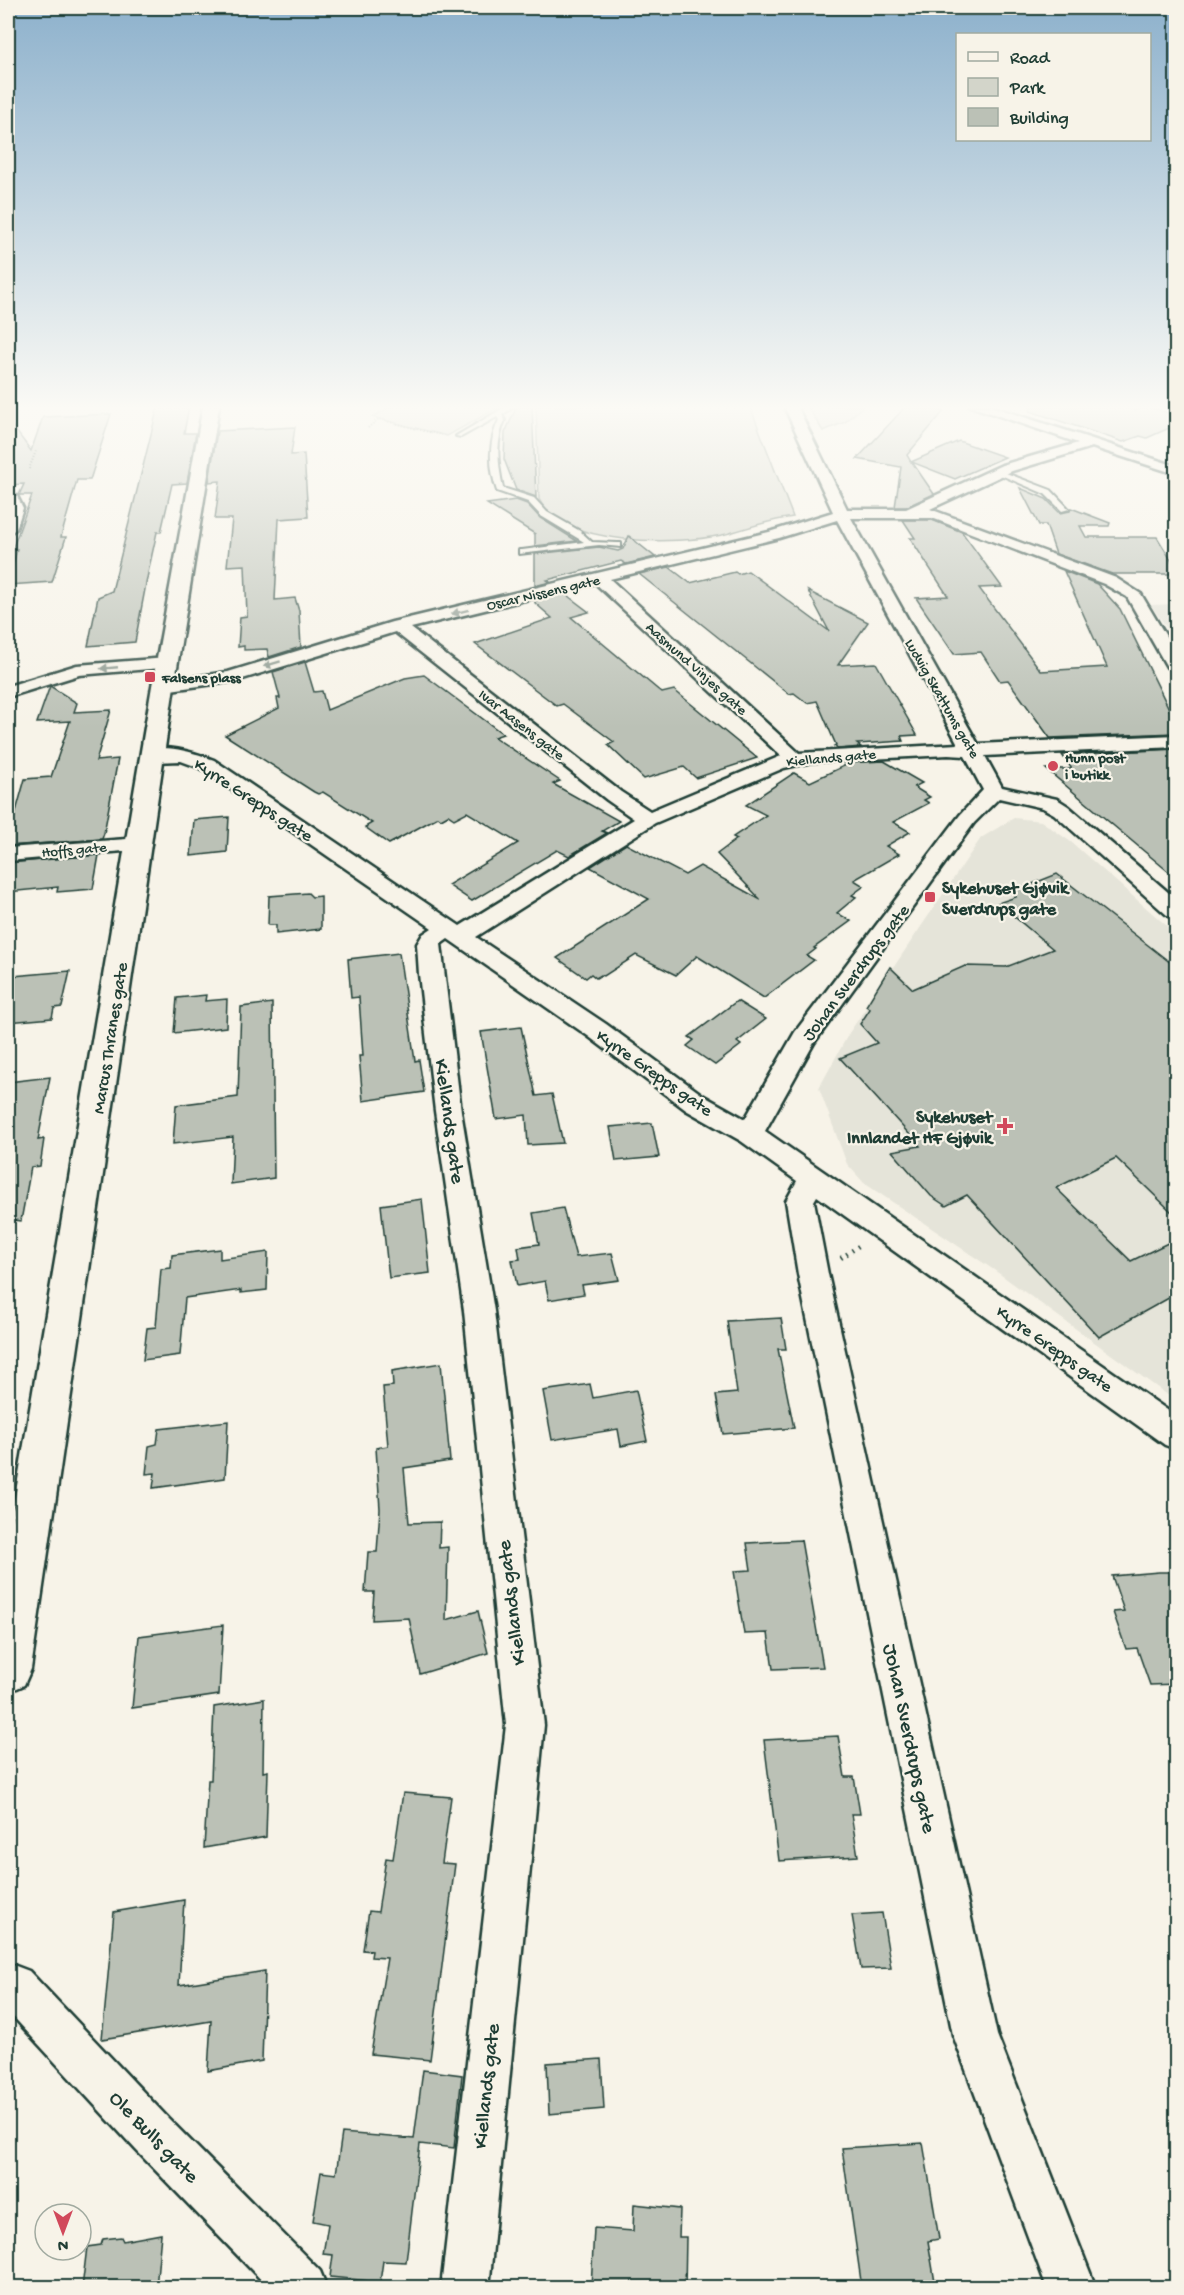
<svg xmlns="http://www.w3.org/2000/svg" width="1184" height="2295" viewBox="0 0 1184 2295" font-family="'Gochi Hand',sans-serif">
	<rect width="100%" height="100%" fill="#f7f3e8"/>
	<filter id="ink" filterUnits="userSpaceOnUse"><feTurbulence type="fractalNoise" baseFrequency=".0167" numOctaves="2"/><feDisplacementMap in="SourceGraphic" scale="12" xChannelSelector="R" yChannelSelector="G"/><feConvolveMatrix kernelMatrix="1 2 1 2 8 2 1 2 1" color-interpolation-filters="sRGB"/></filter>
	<g filter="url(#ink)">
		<g fill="#e5e4d9">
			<path d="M1176,604V642L1151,605Z"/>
			<path d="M1014,818L1041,821L1071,842L1176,934V1401L997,1272L864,1183L847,1164L819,1088L849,1033L981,838Z"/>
		</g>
		<g fill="#d3d5ca" stroke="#79897f" stroke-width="1.5">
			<path d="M393,406H501L447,436L372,417Z"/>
			<path d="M536,406H750L793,517C768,520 746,529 722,535C677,545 563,547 539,499Z"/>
			<path d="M807,406H863L845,422L823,431Z"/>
		</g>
		<g fill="#bbc1b6" stroke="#1f3d34" stroke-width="1.5">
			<path d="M158,406H189L184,433H196L187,483L172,484L161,532H157L149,568L135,642L88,646L98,597L112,591Z"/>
			<path d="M517,406H532L536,497L516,490L504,459L505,433Z"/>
			<path d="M906,406L944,411L907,455L911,462L959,441L1005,457L955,479L912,462L934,494L906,507H895L901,467L857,459Z"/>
			<path d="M1031,406H1130L1135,411L1145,406L1176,415V425L1147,438L1140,436L1123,442L1030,411Z"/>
			<path d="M111,414L90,480H77L61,537H66L52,582L8,585L17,549L12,550L32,495H19L24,484L8,485V420L31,451L43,417Z"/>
			<path d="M295,427L291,455L304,454L308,517L279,519L275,600L295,598L299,611L301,647L269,657L267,649L244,650V646L238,647L240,617L247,616L245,565L227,566L232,519H215L220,481L209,482L217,431Z"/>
			<path d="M1020,488L1046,499L1060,513L1070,511L1071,508L1110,523L1109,526H1080L1086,537H1157L1176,568V574H1112L1056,554L1046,525H1039Z"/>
			<path d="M516,500L527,504L540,518L577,541L535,546V534L487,504Z"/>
			<path d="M903,520H932L962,532L1002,587L979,588L1041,671L1107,667L1064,571L1097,584L1120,609L1176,723V733L1050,738L1008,680L1000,681L981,652L954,654L916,598L948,596L910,538H915Z"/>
			<path d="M629,536L655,557L626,564L621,561L547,580L550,582L535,586V554L599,547L618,551L623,549Z"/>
			<path d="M669,567L690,583L735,572L738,574L748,571L829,631L808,591L868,622L838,665L876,663L917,735L901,736L903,741L857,744L861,747L838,749L834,746L836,745L817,701L807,703L794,693L789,694L639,574Z"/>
			<path d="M564,593L589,612L571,617L662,693L674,690L757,758L696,778L684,767L644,779L608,745L614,742L563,704L557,706L475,644L552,618L535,603V600Z"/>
			<path d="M305,662L314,692L322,691L327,710L405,678L424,675L503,734L494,737L560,781L553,784L619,821L602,831L607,833L569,856L557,850L472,901L448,885L518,843L467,812L454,819L448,815L441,819L438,817L389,844L365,827L372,823L323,792L318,794L314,792L225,735L279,708L277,698H280L273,672Z"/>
			<path d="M50,686L77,703L74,712L111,710L96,761L118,759L104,833L102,839L8,846V827L12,826L25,779L51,777L70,721L37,723Z"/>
			<path d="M1176,749V878L1046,769H1072L1062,755Z"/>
			<path d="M884,761L922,783L914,787L930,797L924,800L929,803L893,822L910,832L886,846L899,854L854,880L864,886L852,895L856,897L837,913L851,921L814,948L816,949L807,956L814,960L764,998L697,956L676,975L636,955L604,976L601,975L596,978L591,974L586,978L557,958L649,899L590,867L626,844L685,875L700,866L761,900L717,854L737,839L733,837L766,815L746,805L794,773L810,782L846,765L844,763Z"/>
			<path d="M229,817L227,852L191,856L194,820Z"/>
			<path d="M99,855L93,889L57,892L58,887L8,892V863Z"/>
			<path d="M1057,874L1176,967V1216L1116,1158L1056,1188L1131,1261L1176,1239V1294L1099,1337L967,1195L946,1206L931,1196L892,1151L920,1146L840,1058L877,1043L860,1024L870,1009L866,1006L890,967L913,989L965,966L1006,967L1053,949L998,903L1016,897L1012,892Z"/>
			<path d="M308,893L312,897L321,896V929L276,934V925H268L269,896Z"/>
			<path d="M399,953L415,1061L419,1060L424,1092L363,1101L359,1056H363L359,997L351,998L348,959Z"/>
			<path d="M70,971L62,1007L54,1008L52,1018L8,1022V999L13,976Z"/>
			<path d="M206,995L205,1001L227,999L226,1027L174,1033L177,998Z"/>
			<path d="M737,1001L766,1019L737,1042L741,1045L715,1065L687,1046L694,1040L689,1037Z"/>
			<path d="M272,1003L274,1178L231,1184L233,1137L173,1144L176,1105L238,1097L241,1007Z"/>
			<path d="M521,1027L536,1096L552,1094L563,1143L528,1145L526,1115L496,1119L481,1032Z"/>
			<path d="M50,1077L38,1140L44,1139L40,1166L31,1167L21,1221L8,1219V1082Z"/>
			<path d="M652,1123L659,1157L616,1161L610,1127Z"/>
			<path d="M422,1199L430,1273L389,1278L381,1205Z"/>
			<path d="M563,1208L576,1257L612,1253L619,1280L582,1285L584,1294L549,1300L545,1281L517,1286L512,1260L520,1259L518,1247L539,1244L533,1213Z"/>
			<path d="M220,1249V1259L268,1252L267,1290L241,1293V1290L185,1298L180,1355L143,1360L147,1328L156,1327L161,1269L171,1268L172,1255Z"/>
			<path d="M781,1318L786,1349H778L794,1428L723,1434L716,1395L737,1393L727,1321Z"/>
			<path d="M441,1363L450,1461L404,1468L409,1523L440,1522L439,1548L448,1547L446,1620L478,1611L488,1653L420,1674L409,1618L372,1620L374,1592H365L368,1552H377L380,1509L376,1448L388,1446L383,1387L393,1386L392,1371Z"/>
			<path d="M590,1384L593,1398L636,1390L647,1441L621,1446L618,1429L552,1440L543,1391Z"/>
			<path d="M228,1421L225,1478L153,1488L155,1473L146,1474L149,1446L157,1444L159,1429Z"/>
			<path d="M801,1540L823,1667L773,1669L768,1633L744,1634L734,1571L751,1570L747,1543Z"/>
			<path d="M1159,1572H1176V1684L1150,1685L1137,1648L1126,1649L1113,1612L1124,1611L1112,1576Z"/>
			<path d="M223,1625L219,1695L132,1708L139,1636Z"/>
			<path d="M264,1699L263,1772L268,1771L266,1837L204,1848L208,1780H211L214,1707Z"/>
			<path d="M838,1736L845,1777H854L860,1814H851L858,1856L779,1861L764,1740Z"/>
			<path d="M403,1793L451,1797L442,1863L455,1864L430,2060L371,2054L387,1958L371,1957L372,1951L363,1950L369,1911L378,1912L386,1858L393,1859Z"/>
			<path d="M184,1900L179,1985L265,1971L262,2061L208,2071L211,2021L102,2039L114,1912Z"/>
			<path d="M882,1913L891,1968L861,1969L852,1915Z"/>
			<path d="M601,2059L604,2109L549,2114L547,2063Z"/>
			<path d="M423,2070L462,2075L454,2148L420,2144L406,2262L383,2261L380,2282L330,2277L333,2255L323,2254L328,2224L313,2221L321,2172L336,2174L342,2133L414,2139Z"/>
			<path d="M923,2143L939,2239L928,2241L936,2288H862L842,2148Z"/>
			<path d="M634,2204L680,2209L679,2237H686L685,2288H591L594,2228L633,2231Z"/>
			<path d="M161,2234L156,2288H82L87,2247L101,2245L103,2239L121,2237L123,2241Z"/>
		</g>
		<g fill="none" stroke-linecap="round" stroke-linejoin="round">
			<g stroke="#1f3d34" stroke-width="4">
				<g id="service">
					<path d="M507,406H515L502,415L505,420C495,443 498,464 503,488L534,498L547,512L580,531L592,542L618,543H621V547L599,545L519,554V550H522L584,542L541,516L528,502L497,491C489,468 488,442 499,420L497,417L461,437L456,436Z"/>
					<path d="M1132,406H1140L1135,409Z"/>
					<path d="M998,470L1051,490L1069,509L1062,511L1045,494L996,473L994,472Z"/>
				</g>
			</g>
			<g stroke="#1f3d34" stroke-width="5">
				<g id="minor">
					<path d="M784,406H797L847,509H906L1002,465L1078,443L970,406H990L1176,466V474L1092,447L1012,471L930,509L1116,578L1141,594L1176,653V672L1167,667L1127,597L1104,584L932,518H851L978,744L1176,735V747L985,756L1002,787L1057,799L1068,806L1176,899V918L1168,916L1054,814L1043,808L999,798L974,823L814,1043L765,1131L1176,1416V1449L1165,1445L817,1196L814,1201L828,1274L997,2035L1096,2288H1047L953,2035L798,1274L786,1201L797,1181L741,1141L686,1110L588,1036L448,939L441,944L461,1111L494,1311L544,1725L489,2288H441L506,1725L464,1311L435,1111L419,974L417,944L423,934L432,928L200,768L181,761L154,762L144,756C156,739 199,754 214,760L460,926L634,819L607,800L395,632L236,681L163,691L154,686L163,681L228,672L392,622L769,532L833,512ZM837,520L958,744L799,753L610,579L779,538ZM595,583L781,756L650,811L621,792L411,628ZM948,755L965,756L983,790L960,815L795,1032L745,1119L704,1096L606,1024L476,937L655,823L784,768L811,762Z"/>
					<path d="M8,494L17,496L23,508L16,529L8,534Z"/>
					<path d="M167,658L176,663L173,667L79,675L8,697V686L77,665Z"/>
					<path d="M140,838L147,839L151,844L147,849L8,861V848Z"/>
					<path d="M8,1963L29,1971L168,2118L320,2271L327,2288H269L136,2150L8,2011Z"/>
				</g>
			</g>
			<g stroke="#1f3d34" stroke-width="5">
				<path id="secondary" d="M203,406H219L174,686L31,1669L24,1685L8,1692V1539L152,686Z"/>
			</g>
			<g stroke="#1f3d34" stroke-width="2" stroke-dasharray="1 2" stroke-linecap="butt">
				<path d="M368,428L378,419L441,435"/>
				<path d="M29,469L36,451"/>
			</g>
			<path stroke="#1f3d34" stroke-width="4.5" stroke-dasharray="1.5 5" stroke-linecap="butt" d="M841,1258L860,1245"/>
			<use href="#service" fill="#f7f3e8" fill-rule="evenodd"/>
			<use href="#minor" fill="#f7f3e8" fill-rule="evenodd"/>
			<use href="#secondary" fill="#f7f3e8" fill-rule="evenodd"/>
		</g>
		<defs><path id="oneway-solid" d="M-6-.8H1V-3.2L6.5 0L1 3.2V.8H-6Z" transform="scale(1.5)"/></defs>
		<g fill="#8b988e">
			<use href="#oneway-solid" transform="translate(460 612) rotate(166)"/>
			<use href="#oneway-solid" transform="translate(272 664) rotate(163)"/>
			<use href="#oneway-solid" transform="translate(109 668) rotate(175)"/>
		</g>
	</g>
	<linearGradient id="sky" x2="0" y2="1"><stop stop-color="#8db1cc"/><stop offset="0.56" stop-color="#fbfaf5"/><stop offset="1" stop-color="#fbfaf5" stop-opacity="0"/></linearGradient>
	<rect width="1184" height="728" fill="url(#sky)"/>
	<g fill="#d1495b" stroke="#f7f3e8" stroke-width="2">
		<rect x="144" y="671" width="12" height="12" rx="3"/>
		<circle cx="1053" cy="766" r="6"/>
		<rect x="924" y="891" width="12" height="12" rx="3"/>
		<path d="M1002 1117h6v6h6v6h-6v6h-6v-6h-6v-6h6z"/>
	</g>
	<g text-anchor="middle" stroke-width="4.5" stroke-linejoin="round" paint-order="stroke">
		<g font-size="15" fill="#1f3d34" stroke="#f7f3e8">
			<text transform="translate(543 592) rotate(-13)" y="5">Oscar Nissens gate</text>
			<text transform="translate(697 668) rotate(42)" y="5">Aasmund Vinjes gate</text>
			<text transform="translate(943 698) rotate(60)" y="5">Ludvig Skattums gate</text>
			<text transform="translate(522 724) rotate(38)" y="5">Ivar Aasens gate</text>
			<text transform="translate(831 757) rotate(-5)" y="5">Kiellands gate</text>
			<text transform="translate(74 849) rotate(-5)" y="5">Hoffs gate</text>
		</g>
		<g font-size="15" font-weight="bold" fill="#1f3d34" stroke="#f7f3e8" text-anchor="start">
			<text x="162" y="682">Falsens plass</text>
			<text x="1065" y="762">Hunn post<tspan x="1065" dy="17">i butikk</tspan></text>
		</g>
		<g font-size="18" fill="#1f3d34" stroke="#f7f3e8">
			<text transform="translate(254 799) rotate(33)" y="6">Kyrre Grepps gate</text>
			<text transform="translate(855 972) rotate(-53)" y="6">Johan Sverdrups gate</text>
			<text transform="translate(109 1038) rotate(-81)" y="6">Marcus Thranes gate</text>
			<text transform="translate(655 1072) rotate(35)" y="6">Kyrre Grepps gate</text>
			<text transform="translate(1055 1348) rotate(35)" y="6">Kyrre Grepps gate</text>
		</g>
		<g font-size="18" font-weight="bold" fill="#1f3d34" stroke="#f7f3e8" text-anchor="start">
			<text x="942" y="893">Sykehuset Gjøvik<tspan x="942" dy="21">Sverdrups gate</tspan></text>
			<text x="992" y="1122" text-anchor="end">Sykehuset<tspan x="992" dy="21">Innlandet HF Gjøvik</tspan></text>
		</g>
		<g font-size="21" fill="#1f3d34" stroke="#f7f3e8">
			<text transform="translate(451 1121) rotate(82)" y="7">Kiellands gate</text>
			<text transform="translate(510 1603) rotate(-97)" y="7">Kiellands gate</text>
			<text transform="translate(911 1738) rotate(78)" y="7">Johan Sverdrups gate</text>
			<text transform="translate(485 2086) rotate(-84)" y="7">Kiellands gate</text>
			<text transform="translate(155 2136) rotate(46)" y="7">Ole Bulls gate</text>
		</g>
	</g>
	<rect width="1184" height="2295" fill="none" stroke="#f7f3e8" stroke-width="30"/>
	<rect x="15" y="15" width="1154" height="2265" fill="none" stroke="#1f3d34" stroke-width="2" filter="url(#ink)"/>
	<rect x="956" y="33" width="195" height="108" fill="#f7f3e8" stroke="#a1aaa0" stroke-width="1.5"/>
	<rect x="968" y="52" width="30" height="9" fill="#f7f3e8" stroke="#a1aaa0" stroke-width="1.5"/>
	<text x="1010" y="63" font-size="18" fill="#1f3d34">Road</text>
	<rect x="968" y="78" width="30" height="18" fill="#d3d5ca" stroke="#a1aaa0" stroke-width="1.5"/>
	<text x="1010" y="93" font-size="18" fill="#1f3d34">Park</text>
	<rect x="968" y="108" width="30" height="18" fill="#bbc1b6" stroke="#a1aaa0" stroke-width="1.5"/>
	<text x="1010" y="123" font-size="18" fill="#1f3d34">Building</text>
	<g transform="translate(63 2232) rotate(180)"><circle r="28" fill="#f7f3e8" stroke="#a1aaa0" stroke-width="1.5"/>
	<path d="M0-4.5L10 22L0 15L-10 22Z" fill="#d1495b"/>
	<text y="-9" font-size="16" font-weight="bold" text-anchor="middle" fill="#1f3d34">N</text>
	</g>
</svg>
